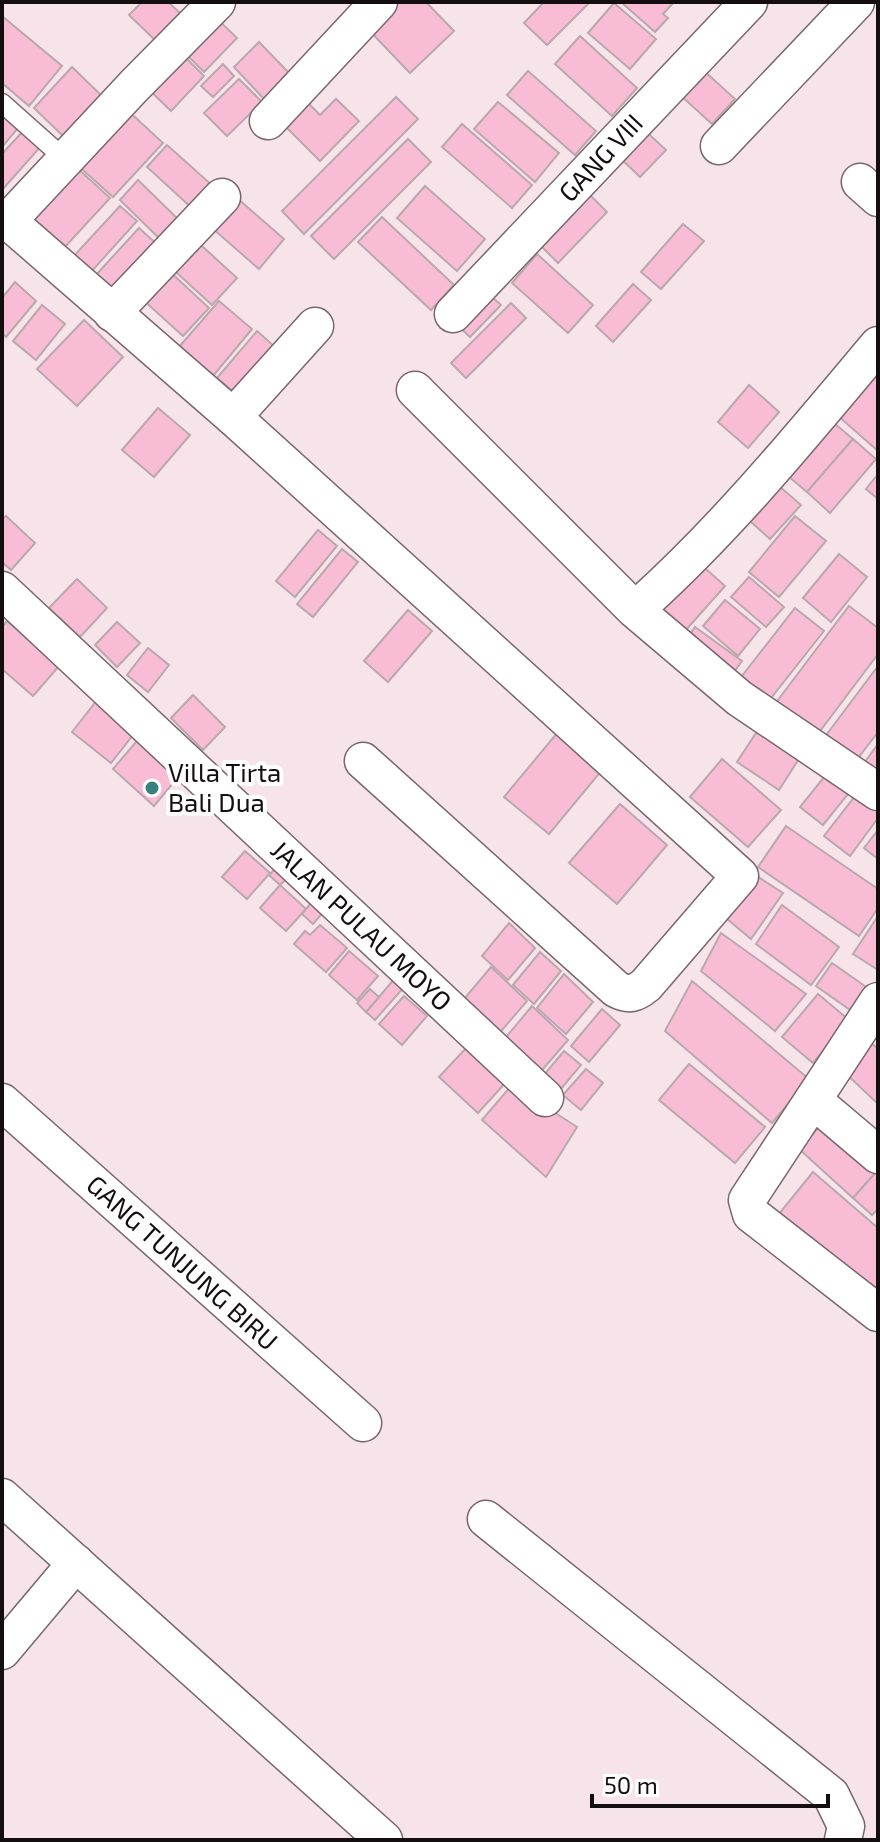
<svg xmlns="http://www.w3.org/2000/svg" width="880" height="1842" viewBox="0 0 880 1842" font-family="'Exo 2',sans-serif">
	<rect width="100%" height="100%" fill="#f7e3ea"/>
	<g fill="#f8bdd5" stroke="#bba8af" stroke-width="2">
		<path d="M142,2H168L180,13L155,40L129,15Z"/>
		<path d="M388,2H426L454,31L410,73L364,25Z"/>
		<path d="M544,2H590L547,45L524,23Z"/>
		<path d="M621,2H674L663,14L668,18L655,32Z"/>
		<path d="M614,3L656,39L630,69L588,33Z"/>
		<path d="M211,13L237,38L204,72L178,46Z"/>
		<path d="M2,16L62,66L29,106L2,83Z"/>
		<path d="M580,36L637,88L612,116L555,64Z"/>
		<path d="M259,42L290,74L264,99L234,67Z"/>
		<path d="M177,49L204,76L171,111L143,84Z"/>
		<path d="M223,64L234,76L213,97L201,86Z"/>
		<path d="M72,67L101,95L63,136L34,108Z"/>
		<path d="M702,69L735,99L712,124L679,94Z"/>
		<path d="M528,71L596,131L575,155L507,95Z"/>
		<path d="M239,79L262,102L227,136L204,113Z"/>
		<path d="M302,97L320,115L336,99L359,121L320,161L279,120Z"/>
		<path d="M396,97L418,119L304,234L282,211Z"/>
		<path d="M498,102L559,153L535,182L474,129Z"/>
		<path d="M124,107L163,143L113,197L73,161Z"/>
		<path d="M2,113L18,128L2,147Z"/>
		<path d="M462,124L532,185L512,208L442,147Z"/>
		<path d="M638,124L666,150L640,177L613,151Z"/>
		<path d="M24,130L41,146L2,190V154Z"/>
		<path d="M408,139L431,162L334,259L311,236Z"/>
		<path d="M167,145L214,187L194,210L147,167Z"/>
		<path d="M76,167L110,198L63,249L29,217Z"/>
		<path d="M138,180L186,227L167,246L120,200Z"/>
		<path d="M425,186L485,239L457,271L397,218Z"/>
		<path d="M583,188L607,212L558,263L534,239Z"/>
		<path d="M237,198L284,239L259,269L212,228Z"/>
		<path d="M120,206L137,221L90,273L73,257Z"/>
		<path d="M382,217L454,285L431,310L358,242Z"/>
		<path d="M683,224L704,241L661,289L641,272Z"/>
		<path d="M139,228L160,247L117,295L95,276Z"/>
		<path d="M191,236L237,278L212,305L166,263Z"/>
		<path d="M537,254L593,305L568,333L512,283Z"/>
		<path d="M167,269L209,308L183,336L141,298Z"/>
		<path d="M15,282L36,301L6,337L2,333V298Z"/>
		<path d="M633,284L651,300L613,342L596,326Z"/>
		<path d="M483,289L501,305L470,337L453,321Z"/>
		<path d="M219,301L252,329L213,376L179,347Z"/>
		<path d="M511,303L526,318L466,378L451,363Z"/>
		<path d="M42,305L65,324L36,360L13,341Z"/>
		<path d="M84,320L123,357L77,406L37,369Z"/>
		<path d="M257,331L275,347L236,394L217,378Z"/>
		<path d="M875,372L878,375V451L837,415Z"/>
		<path d="M749,385L779,412L748,448L718,422Z"/>
		<path d="M158,408L190,435L154,477L122,450Z"/>
		<path d="M828,418L853,439L807,492L782,471Z"/>
		<path d="M853,439L876,459L830,513L807,492Z"/>
		<path d="M878,474V499L866,489Z"/>
		<path d="M771,479L801,505L770,539L741,513Z"/>
		<path d="M6,516L35,543L11,570L2,562V519Z"/>
		<path d="M795,516L826,541L779,597L749,572Z"/>
		<path d="M318,530L337,546L295,597L276,581Z"/>
		<path d="M342,549L358,562L313,617L297,604Z"/>
		<path d="M839,554L867,577L831,622L803,598Z"/>
		<path d="M697,561L725,586L685,631L657,606Z"/>
		<path d="M749,577L784,607L766,627L731,597Z"/>
		<path d="M77,579L107,608L80,637L49,608Z"/>
		<path d="M725,600L760,629L738,656L703,626Z"/>
		<path d="M849,606L878,628V654L814,739L772,708Z"/>
		<path d="M795,608L824,631L767,703L738,681Z"/>
		<path d="M408,610L432,631L388,682L364,661Z"/>
		<path d="M7,621L59,666L33,696L2,669V627Z"/>
		<path d="M117,622L140,643L117,667L95,645Z"/>
		<path d="M695,627L742,661L730,677L684,643Z"/>
		<path d="M148,648L169,665L148,692L127,675Z"/>
		<path d="M878,666V732L855,762L824,738Z"/>
		<path d="M193,695L225,727L203,750L171,718Z"/>
		<path d="M98,699L137,730L111,763L72,732Z"/>
		<path d="M760,727L802,754L779,790L737,762Z"/>
		<path d="M558,732L603,769L549,834L504,797Z"/>
		<path d="M142,735L184,770L154,806L113,769Z"/>
		<path d="M878,744V774L864,763Z"/>
		<path d="M722,759L781,810L748,847L690,797Z"/>
		<path d="M825,776L848,794L823,825L800,807Z"/>
		<path d="M856,795L878,811V818L850,856L824,836Z"/>
		<path d="M620,804L667,845L617,904L569,863Z"/>
		<path d="M786,826L878,889V908L859,936L758,867Z"/>
		<path d="M878,830V859L864,848Z"/>
		<path d="M245,851L270,873L247,899L222,877Z"/>
		<path d="M279,865L290,875L280,885L269,875Z"/>
		<path d="M755,875L783,893L751,939L726,918Z"/>
		<path d="M280,885L306,909L286,931L260,908Z"/>
		<path d="M315,898L326,909L313,924L302,914Z"/>
		<path d="M782,905L839,947L811,985L756,944Z"/>
		<path d="M878,916V970L853,954Z"/>
		<path d="M509,923L535,948L508,980L482,956Z"/>
		<path d="M320,925L347,948L326,972L294,944L305,931L310,935Z"/>
		<path d="M721,933L806,994L775,1031L701,971Z"/>
		<path d="M349,951L378,976L357,1000L329,975Z"/>
		<path d="M540,952L561,971L534,1004L513,985Z"/>
		<path d="M832,963L869,989L853,1012L816,986Z"/>
		<path d="M491,967L527,1001L496,1037L460,1004Z"/>
		<path d="M564,974L593,1002L566,1034L537,1008Z"/>
		<path d="M396,977L405,986L375,1020L366,1012Z"/>
		<path d="M692,981L809,1079L772,1123L665,1031Z"/>
		<path d="M370,989L379,997L366,1012L357,1003Z"/>
		<path d="M818,994L849,1020L813,1063L782,1037Z"/>
		<path d="M404,996L427,1016L402,1045L379,1024Z"/>
		<path d="M532,1006L568,1040L537,1076L502,1042Z"/>
		<path d="M602,1009L620,1025L589,1062L571,1046Z"/>
		<path d="M867,1039L878,1049V1104L840,1068Z"/>
		<path d="M469,1045L507,1081L478,1113L439,1077Z"/>
		<path d="M564,1051L581,1065L560,1090L543,1076Z"/>
		<path d="M689,1064L765,1127L735,1163L659,1100Z"/>
		<path d="M586,1069L603,1083L581,1110L563,1095Z"/>
		<path d="M512,1085L577,1127L546,1177L482,1120Z"/>
		<path d="M828,1117L878,1170L853,1198L799,1149Z"/>
		<path d="M878,1170V1209L872,1215L853,1198Z"/>
		<path d="M813,1172L878,1228V1300L778,1215Z"/>
	</g>
	<g fill="none" stroke-linecap="round" stroke-linejoin="round">
		<g stroke="#78676e" stroke-width="21">
			<path id="service" d="M2,103L66,160"/>
		</g>
		<g stroke="#78676e" stroke-width="39">
			<g id="minor">
				<path d="M268,121L379,2"/>
				<path d="M719,146L856,2"/>
				<path d="M860,182L878,198"/>
				<path d="M2,219L8,221L233,417L740,876L646,985C635,994 629,996 616,989L363,761"/>
				<path d="M8,221L134,86L217,2"/>
				<path d="M112,313L222,197"/>
				<path d="M453,314L749,2"/>
				<path d="M415,390L634,609L739,698L878,792"/>
				<path d="M233,417L315,326"/>
				<path d="M2,590L545,1098"/>
				<path d="M644,602C730,524 804,433 878,345"/>
				<path d="M878,1001L747,1200L751,1214L878,1313"/>
				<path d="M813,1100L878,1155"/>
				<path d="M2,1102L363,1423"/>
				<path d="M2,1497L384,1840"/>
				<path d="M486,1519L831,1795L846,1826L843,1840"/>
				<path d="M2,1651L76,1563"/>
			</g>
		</g>
		<use href="#service" stroke="#fff" stroke-width="18"/>
		<use href="#minor" stroke="#fff" stroke-width="36"/>
	</g>
	<circle fill="#39817e" stroke="#fff" stroke-width="3" cx="152" cy="788" r="8"/>
	<g text-anchor="middle" stroke-width="8" stroke-linejoin="round" paint-order="stroke">
		<g font-size="26" fill="#150e11" stroke="#fff">
			<text transform="translate(601 158) rotate(-47)" y="9">GANG VIII</text>
			<text transform="translate(361 926) rotate(43)" y="9">JALAN PULAU MOYO</text>
			<text transform="translate(182 1263) rotate(42)" y="9">GANG TUNJUNG BIRU</text>
		</g>
		<g font-size="26" fill="#150e11" stroke="#fff" text-anchor="start">
			<text x="168" y="782">Villa Tirta<tspan x="168" dy="30">Bali Dua</tspan></text>
		</g>
	</g>
	<rect width="880" height="1842" fill="none" stroke="#150e11" stroke-width="8"/>
	<path d="M592 1794v12h236v-12" fill="none" stroke="#150e11" stroke-width="4"/>
	<text x="604" y="1794" font-size="24" fill="#150e11" stroke="#ffffff" stroke-width="6" paint-order="stroke">50 m</text>
</svg>
